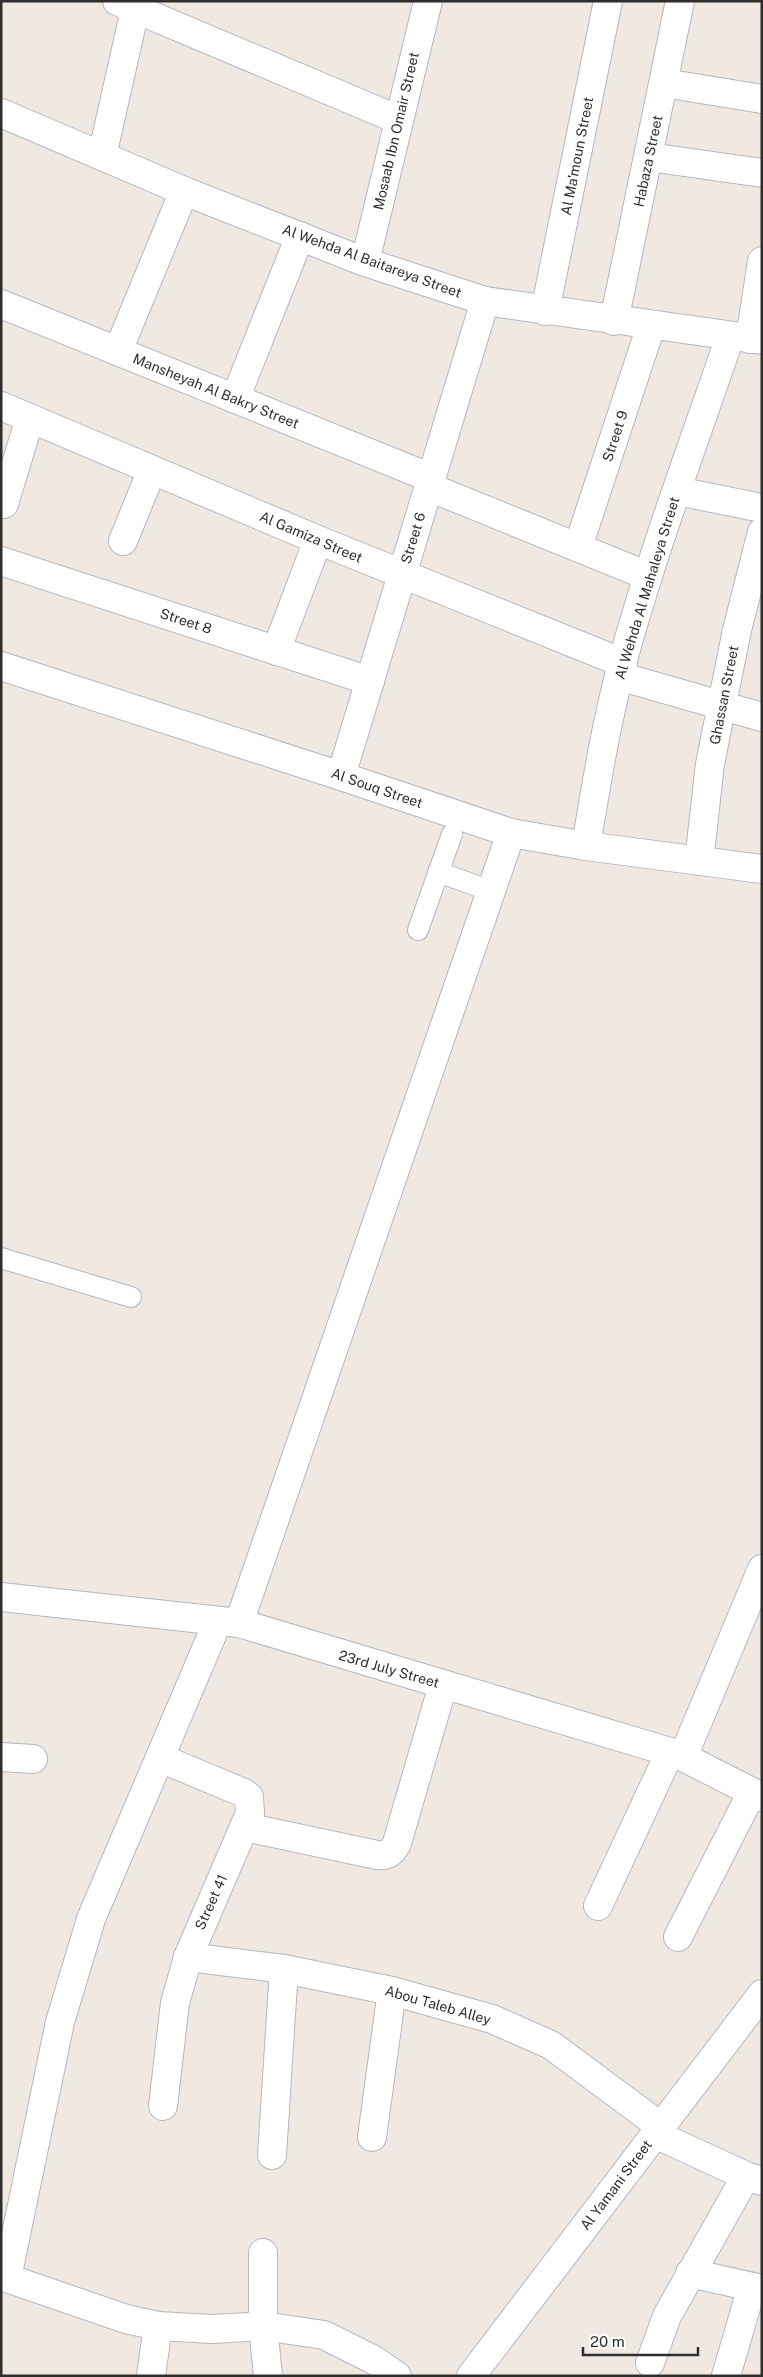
<svg xmlns="http://www.w3.org/2000/svg" width="763" height="2377" viewBox="0 0 763 2377" font-family="'Public Sans',sans-serif">
	<rect width="100%" height="100%" fill="#efe9e1"/>
	<g fill="none" stroke-linecap="round" stroke-linejoin="round">
		<g stroke="#b4b7c1" stroke-width="22">
			<g id="lane">
				<path d="M438,872L491,891"/>
				<path d="M418,930L452,834"/>
				<path d="M1,1258L131,1297"/>
			</g>
		</g>
		<g stroke="#b4b7c1" stroke-width="30">
			<g id="street">
				<path d="M117,1L399,120"/>
				<path d="M664,83L762,99"/>
				<path d="M1,113L184,191L365,262L485,301L762,340"/>
				<path d="M102,156L137,1"/>
				<path d="M649,157L762,173"/>
				<path d="M365,262L428,1"/>
				<path d="M1,304L431,478"/>
				<path d="M545,311L608,1"/>
				<path d="M614,321L680,1"/>
				<path d="M750,339L762,261"/>
				<path d="M118,351L184,191"/>
				<path d="M235,399L300,236"/>
				<path d="M1,406L318,540L623,663"/>
				<path d="M429,487L648,576"/>
				<path d="M677,491L762,508"/>
				<path d="M4,504L30,418"/>
				<path d="M123,541L152,470"/>
				<path d="M578,547L651,326"/>
				<path d="M1,561L370,681"/>
				<path d="M276,651L318,540"/>
				<path d="M1,666L341,776L511,833L586,846L762,869"/>
				<path d="M619,676L762,717"/>
				<path d="M341,776L485,301"/>
				<path d="M586,846C596,785 606,724 622,664C652,553 693,445 730,337"/>
				<path d="M699,861L710,764L737,630L762,532"/>
				<path d="M1,1597L239,1623L670,1752L683,1757L762,1797"/>
				<path d="M239,1623L511,833"/>
				<path d="M1,1757L33,1759"/>
				<path d="M683,1757L762,1569"/>
				<path d="M160,1758L244,1793L249,1797L250,1813L188,1957L175,2003L163,2106"/>
				<path d="M245,1827L377,1855C388,1856 392,1853 397,1843L443,1685"/>
				<path d="M598,1906L670,1752"/>
				<path d="M678,1937L752,1792"/>
				<path d="M188,1957L284,1969L392,1991L492,2019L551,2045L660,2126"/>
				<path d="M655,2134L746,2176L762,2181"/>
				<path d="M372,2137L392,1991"/>
				<path d="M272,2155L284,1969"/>
				<path d="M263,2253V2326L268,2376"/>
				<path d="M690,2273L762,2289"/>
				<path d="M1,2276L126,2319L158,2326L212,2329L263,2326L324,2335L374,2360L397,2376"/>
				<path d="M7,2278L60,2022L91,1919L218,1621"/>
				<path d="M650,2363L667,2316L746,2176"/>
				<path d="M151,2376L158,2326"/>
				<path d="M471,2376L762,1994"/>
				<path d="M726,2376L752,2287"/>
			</g>
		</g>
		<use href="#lane" stroke="#fff" stroke-width="20"/>
		<use href="#street" stroke="#fff" stroke-width="28"/>
	</g>
	<g text-anchor="middle" stroke-width="4" stroke-linejoin="round" paint-order="stroke">
		<g font-size="14" fill="#2e2e2e" stroke="#fff">
			<text transform="translate(396 131) rotate(-77)" y="5">Mosaab Ibn Omair Street</text>
			<text transform="translate(577 156) rotate(-79)" y="5">Al Ma'moun Street</text>
			<text transform="translate(648 161) rotate(-78)" y="5">Habaza Street</text>
			<text transform="translate(372 261) rotate(20)" y="5">Al Wehda Al Baitareya Street</text>
			<text transform="translate(216 391) rotate(22)" y="5">Mansheyah Al Bakry Street</text>
			<text transform="translate(615 436) rotate(-72)" y="5">Street 9</text>
			<text transform="translate(311 537) rotate(23)" y="5">Al Gamiza Street</text>
			<text transform="translate(413 538) rotate(-73)" y="5">Street 6</text>
			<text transform="translate(647 588) rotate(-73)" y="5">Al Wehda Al Mahaleya Street</text>
			<text transform="translate(186 621) rotate(18)" y="5">Street 8</text>
			<text transform="translate(724 695) rotate(-79)" y="5">Ghassan Street</text>
			<text transform="translate(377 788) rotate(19)" y="5">Al Souq Street</text>
			<text transform="translate(389 1669) rotate(16)" y="5">23rd July Street</text>
			<text transform="translate(211 1902) rotate(-66)" y="5">Street 41</text>
			<text transform="translate(438 2005) rotate(16)" y="5">Abou Taleb Alley</text>
			<text transform="translate(616 2185) rotate(-53)" y="5">Al Yamani Street</text>
		</g>
	</g>
	<rect width="763" height="2377" fill="none" stroke="#2e2e2e" stroke-width="5"/>
	<path d="M583 2347v8h115v-8" fill="none" stroke="#2e2e2e" stroke-width="2.5"/>
	<text x="590" y="2347" font-size="15" fill="#2e2e2e" stroke="#ffffff" stroke-width="4" paint-order="stroke">20 m</text>
</svg>
